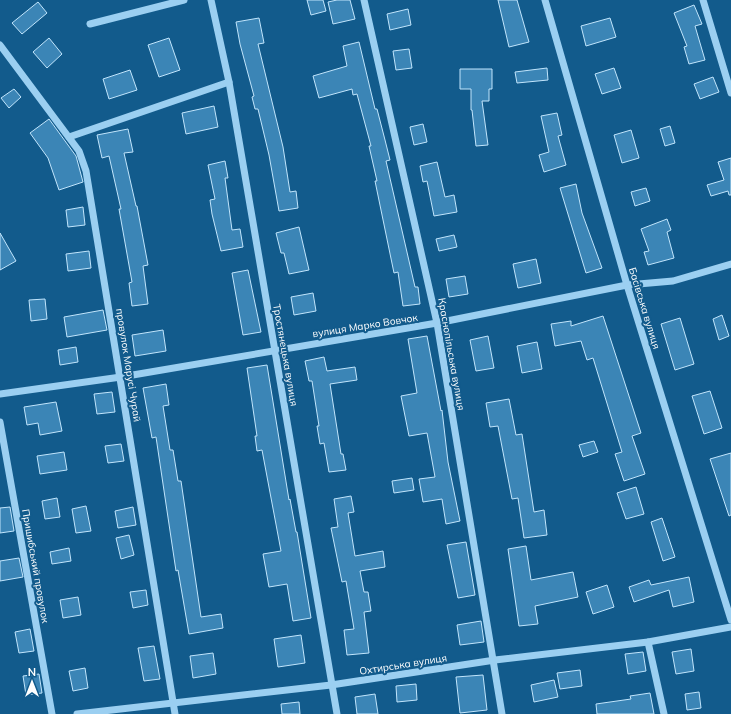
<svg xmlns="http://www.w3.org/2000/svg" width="731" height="714" viewBox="0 0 731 714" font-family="Mulish,sans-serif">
	<rect width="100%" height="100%" fill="#125b8c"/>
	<g fill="#3b85b6" stroke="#c1e5fc">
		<path d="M307,0H323L326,11L311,15Z"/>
		<path d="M337,0H350L355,19L333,24L328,2Z"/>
		<path d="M498,0H517L529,42L509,47Z"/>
		<path d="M38,2L47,13L22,34L12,23Z"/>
		<path d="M694,5L702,24L695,26L705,60L689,64L684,47L687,46L674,13Z"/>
		<path d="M408,9L411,25L390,30L387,14Z"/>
		<path d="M259,18L264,43L258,44L283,147L290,192L296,191L298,208L279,211L269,155L258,109H255L252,97L254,96L240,44L236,22Z"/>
		<path d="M610,18L616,37L586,46L581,26Z"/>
		<path d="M49,38L62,54L47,68L33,52Z"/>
		<path d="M169,38L180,70L159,77L148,45Z"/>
		<path d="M359,42L375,109H377L385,140L390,160L386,161L415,287H418L420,304L403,306L398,272L394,273L375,181H377L369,146H371L357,94L353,95L352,89L319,98L313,76L347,66L343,46Z"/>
		<path d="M409,49L412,68L396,70L393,51Z"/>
		<path d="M547,68L548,80L517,83L515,72Z"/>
		<path d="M614,68L621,88L602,94L595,74Z"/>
		<path d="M460,69H492V89H489V101H482L488,145L476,146L472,110H471V89H460Z"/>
		<path d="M130,70L137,90L109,99L103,79Z"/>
		<path d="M713,77L719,92L700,99L694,84Z"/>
		<path d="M14,89L21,97L9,108L1,98Z"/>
		<path d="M214,106L218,127L186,134L182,113Z"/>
		<path d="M557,113L562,135L558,136L566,165L544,172L539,155L549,152L541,116Z"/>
		<path d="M49,119L76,156L83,182L59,190L48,158L30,133Z"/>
		<path d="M423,124L427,142L414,145L410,127Z"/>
		<path d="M670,126L675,143L665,146L660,129Z"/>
		<path d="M128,129L133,152L124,153L136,206H137L148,265L143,266L148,304L132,306L129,283L132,282L119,209H121L109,156L102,158L97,135Z"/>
		<path d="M631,130L639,158L622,163L614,135Z"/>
		<path d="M731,158V195H729L728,191L711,196L707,185L724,180L718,162Z"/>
		<path d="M225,161L228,178H225L232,230L240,229L243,247L221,251L212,214L210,200L215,199L208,165Z"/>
		<path d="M437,162L445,197L454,195L457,212L434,216L427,181L423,182L420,166Z"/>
		<path d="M576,184L582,213L602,268L586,273L560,188Z"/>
		<path d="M646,188L650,201L635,206L631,192Z"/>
		<path d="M83,207L85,225L68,227L66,210Z"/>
		<path d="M667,219L671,230L667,232L674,258L648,265L644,252L649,251L641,229Z"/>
		<path d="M299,227L309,270L289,274L284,253H281L276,233Z"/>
		<path d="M0,233L16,261L0,270Z"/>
		<path d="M454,235L457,247L439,251L436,239Z"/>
		<path d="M89,251L91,268L68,271L66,254Z"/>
		<path d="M536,259L541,283L518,288L513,264Z"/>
		<path d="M248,270L261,332L243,335L232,273Z"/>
		<path d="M465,276L468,294L449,297L446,279Z"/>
		<path d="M313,293L316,311L294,315L291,297Z"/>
		<path d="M45,299L47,319L31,321L29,300Z"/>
		<path d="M103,310L107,330L67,337L64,317Z"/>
		<path d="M722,315L729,336L719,340L713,319Z"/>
		<path d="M603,316L641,433L632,436L645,474L624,481L615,454L622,452L593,358L587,360L581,341L555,346L551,324L571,321V326Z"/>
		<path d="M680,318L694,364L675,370L661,324Z"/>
		<path d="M163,330L166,351L135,356L132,335Z"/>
		<path d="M427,336L441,411L442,410L448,462L460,521L446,524L442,499L423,502L419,479L435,477L427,433L409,436L401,396L417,393L408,339Z"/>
		<path d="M488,336L494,368L476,371L470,340Z"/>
		<path d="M537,342L542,369L522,373L517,346Z"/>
		<path d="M76,347L78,362L60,365L58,350Z"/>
		<path d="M324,357L327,371L355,367L357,380L330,384L341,454H343L346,470L329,472L324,443L320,444L317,426H319L312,381H309L305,361Z"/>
		<path d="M267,365L289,500L290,499L296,532H297L311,618L293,621L287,584L269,587L263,554L281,551L262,450L257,451L255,436H257L247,368Z"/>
		<path d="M166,384L169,405L163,406L170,450H173L178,481H181L201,617L221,614L223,628L189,634L178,570L176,571L156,437L152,438L143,388Z"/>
		<path d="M710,391L722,428L704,434L692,396Z"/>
		<path d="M112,392L115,412L97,414L94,394Z"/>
		<path d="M509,399L516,435L522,434L534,512L544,510L547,535L524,538L518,498L512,499L498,426L490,427L486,403Z"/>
		<path d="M56,402L62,431L40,435L38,423L27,425L24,407Z"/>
		<path d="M594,441L598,452L583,457L579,445Z"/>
		<path d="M121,444L124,461L108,463L105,446Z"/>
		<path d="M64,452L67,470L40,474L37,456Z"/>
		<path d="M731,453V515L729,516L710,459Z"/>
		<path d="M412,478L414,490L394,493L392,481Z"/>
		<path d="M636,487L644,514L626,519L617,493Z"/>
		<path d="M351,496L354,512L348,513L355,556L383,551L385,567L360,571L364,592H368L371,611L364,612L369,653L347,655L344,630L354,629L346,581L342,582L331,528L338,527L334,499Z"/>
		<path d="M57,498L60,517L45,519L42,501Z"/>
		<path d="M86,506L91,531L76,533L72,509Z"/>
		<path d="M10,507L14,531L0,533V508Z"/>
		<path d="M133,507L136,525L118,528L115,511Z"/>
		<path d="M662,518L675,557L663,561L651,522Z"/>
		<path d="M129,535L134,555L121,559L116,538Z"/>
		<path d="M466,542L475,595L458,598L447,545Z"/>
		<path d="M526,546L531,580L573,572L578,597L535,606L538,624L519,626L508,549Z"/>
		<path d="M69,548L71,561L52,564L50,552Z"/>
		<path d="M19,558L23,577L0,581V561Z"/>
		<path d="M689,577L694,602L673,607L669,590L634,602L629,587L649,580L651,585Z"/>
		<path d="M607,585L614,607L593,614L586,592Z"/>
		<path d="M146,590L148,605L133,608L130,592Z"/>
		<path d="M78,597L81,615L63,618L60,600Z"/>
		<path d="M481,621L484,642L460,645L457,625Z"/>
		<path d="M30,629L34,651L19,653L15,632Z"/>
		<path d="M301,635L305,663L278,667L274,639Z"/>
		<path d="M154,646L160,679L144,681L138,648Z"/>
		<path d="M691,649L694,671L676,674L672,652Z"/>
		<path d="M643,652L646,671L628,674L625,654Z"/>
		<path d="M213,653L216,674L193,678L190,656Z"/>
		<path d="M85,668L88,688L73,691L69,671Z"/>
		<path d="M580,670L582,686L560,689L557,673Z"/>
		<path d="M39,674L42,693L26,695L23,676Z"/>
		<path d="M483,675L487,710L460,713L456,677Z"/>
		<path d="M554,680L558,697L534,702L531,685Z"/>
		<path d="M416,684L417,700L397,702L396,686Z"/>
		<path d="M699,692L701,708L687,710L685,694Z"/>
		<path d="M650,693L654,714H597L596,704L631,699L630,696Z"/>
		<path d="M375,694L378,714H357L355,697Z"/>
		<path d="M299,702L300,714H282L281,704Z"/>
	</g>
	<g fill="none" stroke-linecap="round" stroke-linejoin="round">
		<g stroke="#9bcff1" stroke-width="7">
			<path d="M211,0L229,82L337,714"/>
			<path d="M364,0L437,323L502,714"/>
			<path d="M545,0L627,285L731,620"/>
			<path d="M703,0L731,93"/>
			<path d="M90,24L184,0"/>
			<path d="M0,45L79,151L86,171L175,714"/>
			<path d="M69,137L229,82"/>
			<path d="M0,394L121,377L437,323L627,285L673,281L731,264"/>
			<path d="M0,422L52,714"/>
			<path d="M648,642L664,714"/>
			<path d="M77,714L331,685L495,660L648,642L731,627"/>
		</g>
	</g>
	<g text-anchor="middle" stroke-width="4" stroke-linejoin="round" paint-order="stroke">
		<g font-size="10" fill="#fff" stroke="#125b8c">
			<text transform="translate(645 308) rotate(73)" y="4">Басівська вулиця</text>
			<text transform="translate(365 325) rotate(-9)" y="4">вулиця Марко Вовчок</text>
			<text transform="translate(452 354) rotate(80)" y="4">Краснопільська вулиця</text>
			<text transform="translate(286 355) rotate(80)" y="4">Тростянецька вулиця</text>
			<text transform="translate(129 365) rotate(81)" y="4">провулок Марусі Чурай</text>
			<text transform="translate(36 566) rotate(80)" y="4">Пришибський провулок</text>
			<text transform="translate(403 664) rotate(-9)" y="4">Охтирська вулиця</text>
		</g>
	</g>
	<g transform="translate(32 682)" stroke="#125b8c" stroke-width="3" paint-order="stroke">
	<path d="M0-3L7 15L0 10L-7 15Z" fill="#ffffff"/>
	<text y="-6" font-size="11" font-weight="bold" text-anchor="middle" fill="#ffffff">N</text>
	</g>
</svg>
